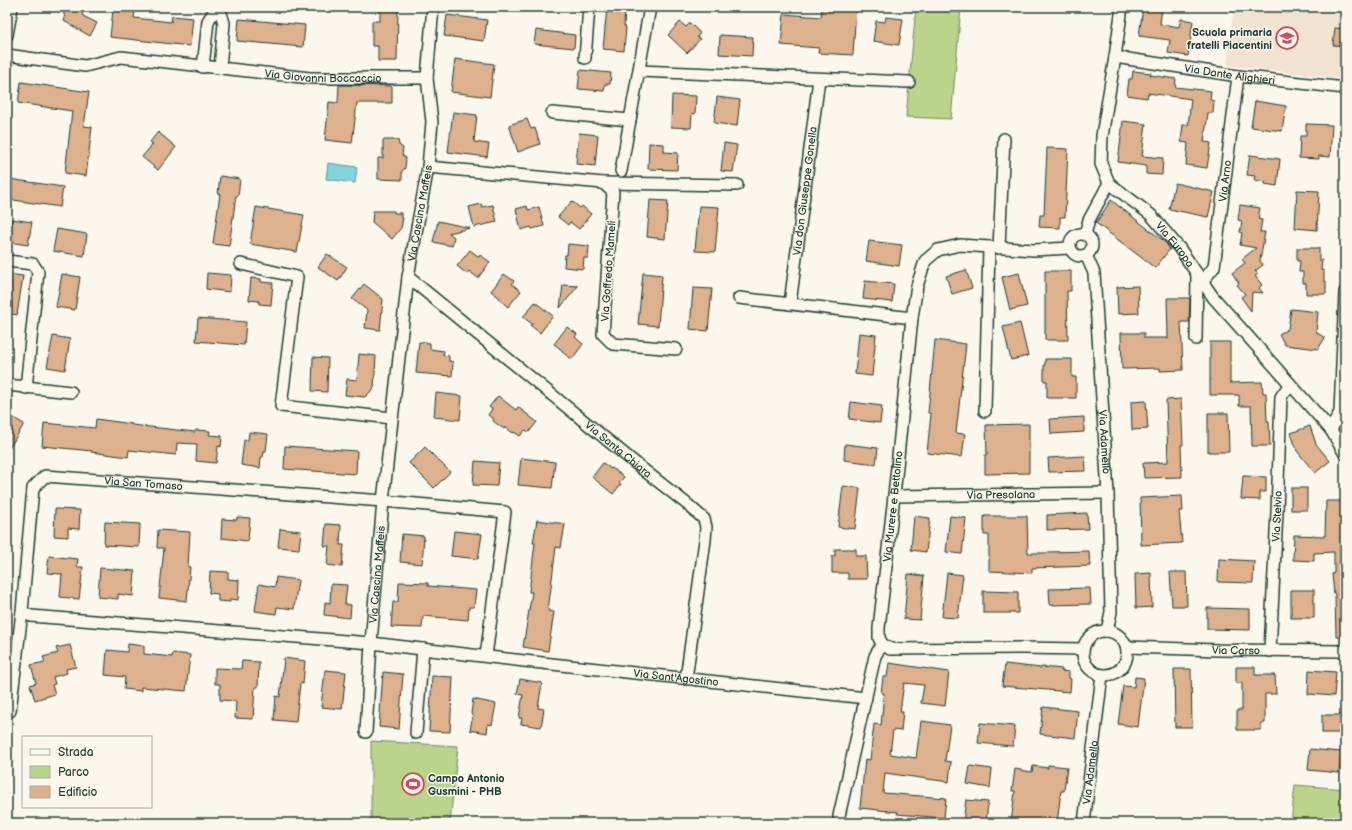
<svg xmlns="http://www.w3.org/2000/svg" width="1352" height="830" viewBox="0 0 1352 830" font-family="'Balsamiq Sans',sans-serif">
	<rect width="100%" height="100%" fill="#fbf7ec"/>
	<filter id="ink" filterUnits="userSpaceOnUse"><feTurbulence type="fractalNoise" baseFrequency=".025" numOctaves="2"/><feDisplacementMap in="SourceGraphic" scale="8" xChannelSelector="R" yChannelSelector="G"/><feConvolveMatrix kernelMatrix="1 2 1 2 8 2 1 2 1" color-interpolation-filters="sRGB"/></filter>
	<g filter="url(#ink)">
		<path fill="#f2e2d0" d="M1234,7H1286L1319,11V7H1345V79L1227,65Z"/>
		<g fill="#bad48c" stroke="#6c8860">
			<path d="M916,7H961L951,119L906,117Z"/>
			<path d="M371,741L458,746L450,823H371Z"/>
			<path d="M1295,785L1345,789V823H1291Z"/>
		</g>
		<path fill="#83d3df" stroke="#5b979b" d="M328,163L357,167L355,183L326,179Z"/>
		<g fill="#ddb18e" stroke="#1f3d34">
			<path d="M62,7H81L83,16L97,23L90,36L64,21L65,18Z"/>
			<path d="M607,7H625L624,26L626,27L624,51L603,49Z"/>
			<path d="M822,7L856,8L853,55L818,53L819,48L781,45L784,14L821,17Z"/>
			<path d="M1143,7H1162L1160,24L1179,27L1181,19L1193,21L1188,56L1168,53L1170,40L1139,36Z"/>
			<path d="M380,8H398L397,61H378V46H372V21H380Z"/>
			<path d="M113,10L135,12L134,18L171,22L172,16L193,18L190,46L110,37Z"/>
			<path d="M447,15L487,20L484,41L444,36Z"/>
			<path d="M886,17L903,19L899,45L873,41L876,21L885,22Z"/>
			<path d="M239,19L305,25L303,47L237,41Z"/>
			<path d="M680,22L686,27L690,23L700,33L697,37L700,39L687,53L668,35Z"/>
			<path d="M1335,28L1345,29V46L1333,45Z"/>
			<path d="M536,30L575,35L574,48L534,44Z"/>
			<path d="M720,35L753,37L752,56L719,54Z"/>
			<path d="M455,59L494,64L490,97L451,92Z"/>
			<path d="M580,70L611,73L610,84H605L604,91L578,89Z"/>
			<path d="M1133,71L1151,73L1150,75L1176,79L1175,87L1211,91L1210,100L1214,101L1213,113H1208L1204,142L1211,143L1207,168L1186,165L1188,143L1181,142L1183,125H1188L1191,99L1148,93L1147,98L1127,95L1129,79H1132Z"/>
			<path d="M21,82L89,92L84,126L92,127L86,176L65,173L72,111L18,103Z"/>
			<path d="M339,85L392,86V103H357L352,143L325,140L329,102L338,103Z"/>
			<path d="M672,95L696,96L695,114L692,113L691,128L671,127Z"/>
			<path d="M717,97L740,100L737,126L714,123Z"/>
			<path d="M1255,101L1286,106L1282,131L1251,127Z"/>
			<path d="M453,112L477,115L474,142L489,144L487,157L448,152Z"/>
			<path d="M527,119L531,129L535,128L540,144L518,152L509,125Z"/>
			<path d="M1123,121L1146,124L1142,156L1163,158L1162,175L1146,174V166L1118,162Z"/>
			<path d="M1306,124L1332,125L1330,157L1319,156V159L1299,158L1300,136H1306Z"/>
			<path d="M158,132L176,147L158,170L142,157L153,144L150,142Z"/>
			<path d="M579,133L598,135L595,166L576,164Z"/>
			<path d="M383,140H398L399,145L403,148L402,155L406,158L405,168L402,171V180L378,179V158H383Z"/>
			<path d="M649,143L664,144V152L678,153L677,170L648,169Z"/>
			<path d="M724,143L737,145L733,172L721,171Z"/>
			<path d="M1047,148L1068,149L1065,217H1060V228L1039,227L1040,215H1044Z"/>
			<path d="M1250,155L1280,159L1277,186L1265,184V182L1254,180L1255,176L1247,175Z"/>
			<path d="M220,176L240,179L238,196H236L229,246L213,244L220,194H218Z"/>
			<path d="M9,179L63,187L60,207L7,199Z"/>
			<path d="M1175,183L1214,192L1208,217L1169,209Z"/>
			<path d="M1297,190L1319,191L1317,230L1295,228Z"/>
			<path d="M650,200L668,201L665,239L647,237Z"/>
			<path d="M1111,200L1165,242L1170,249L1155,268L1096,223Z"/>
			<path d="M572,201L580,208L582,206L591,214L579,229L570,222L568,225L558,217Z"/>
			<path d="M481,204L482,207L493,205L497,222L474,227L469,207Z"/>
			<path d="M1240,205L1260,208L1258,219L1262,220L1260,232H1265L1260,261L1263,265L1255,271L1258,274L1255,276L1262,285L1259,288L1263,293L1252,292L1251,311L1241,297L1245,294L1237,285L1239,283L1232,273L1245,263L1242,259L1256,248L1240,245L1242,233L1240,232L1242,221L1238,220Z"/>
			<path d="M527,206L528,210L539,207L544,226L532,229L531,227L521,230L516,209Z"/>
			<path d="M699,206L719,207L715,252L695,251Z"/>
			<path d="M256,207L304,215L297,252L250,244Z"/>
			<path d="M373,211H394V213H401V218H403L401,228L392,239L372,222Z"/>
			<path d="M12,219L32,222L28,245L8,242Z"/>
			<path d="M438,221L470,228L449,233L454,237L452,246L433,242Z"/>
			<path d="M57,229L87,234L84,256L53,251Z"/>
			<path d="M869,241L902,245L899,266L866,261Z"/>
			<path d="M568,244L589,246L588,258H584L583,269L564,267L565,255H567Z"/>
			<path d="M1297,248H1319V260H1322L1321,270L1324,271V281H1326V294H1306V283H1303V272H1299L1300,261H1297Z"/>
			<path d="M470,250L479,257L480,255L490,262L478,278L469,271L467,274L457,266Z"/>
			<path d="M327,254L347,267L338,281L318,267Z"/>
			<path d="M966,270L972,288L952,294L946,276Z"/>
			<path d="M1045,271H1071V291H1067L1068,340H1045Z"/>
			<path d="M207,273L231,275L230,292L206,289Z"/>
			<path d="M643,273L662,275L658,326L638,324Z"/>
			<path d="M1019,273L1027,306L1010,310L1002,277Z"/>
			<path d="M7,274L23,276L17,315L7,313Z"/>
			<path d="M62,274L80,277L75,310L56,307Z"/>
			<path d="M504,274L514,281L512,284L521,291L508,307L499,299L500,298L491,291Z"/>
			<path d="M251,278L261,279V282L273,283L271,305L259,304V301L249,300Z"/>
			<path d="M865,281L894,284L892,302L863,299Z"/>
			<path d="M364,284L383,299L380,330L365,328L367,310L352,299Z"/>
			<path d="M563,285L578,286L560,308Z"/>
			<path d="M1138,286L1139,313L1118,314L1117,287Z"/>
			<path d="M693,288L712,289L708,331L690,329Z"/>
			<path d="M1167,298H1190L1189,322H1181L1183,370L1160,371V368L1122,369L1121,333H1144V338H1168Z"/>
			<path d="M535,302L553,316L540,333L530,325L532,324L523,317Z"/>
			<path d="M1291,309L1318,312L1316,332L1325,338L1318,349L1285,345L1279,334L1288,329Z"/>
			<path d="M198,318L246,322L244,345L196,341Z"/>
			<path d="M1020,323L1028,356L1011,360L1003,327Z"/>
			<path d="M567,327L577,334L575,337L583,344L572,359L562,352L563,351L554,344Z"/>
			<path d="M859,333L876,335L872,376L855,374Z"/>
			<path d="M53,336L70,339L65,370L47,367Z"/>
			<path d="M935,340L966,344L956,433L965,434L962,457L927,453L931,414L928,413Z"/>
			<path d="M419,342L430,343V349L444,351L443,355L449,356V361L453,362L452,376L416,373Z"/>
			<path d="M1210,342H1230V383L1262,382L1263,393H1266L1267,421H1269L1270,446H1252L1251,406H1239V395H1210Z"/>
			<path d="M359,354L376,356L374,388L365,397L345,395L347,379L357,380Z"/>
			<path d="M313,357L328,358L327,392L312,391Z"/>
			<path d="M1045,359H1072V377H1076V398H1047V381H1044V365H1045Z"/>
			<path d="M436,393L462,396L460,420L434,417Z"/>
			<path d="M498,396L516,410L518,407L537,422L529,432L525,430L520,436L514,432L513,433L505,427L504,429L493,421L494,419L488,415L492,409L489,407Z"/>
			<path d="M1181,399L1183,445H1181L1182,477L1144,478L1143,463L1168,462L1166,400Z"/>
			<path d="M1146,401L1148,429L1132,430L1131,402Z"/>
			<path d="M851,402L882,406L880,423L849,419Z"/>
			<path d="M1208,413H1228L1229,452H1208Z"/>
			<path d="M7,414L24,424L7,452Z"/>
			<path d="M1084,417V432L1051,434L1050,419Z"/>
			<path d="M96,419L132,424V425L195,432L196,430L210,431L209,435L222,436L221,447L218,446L216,463L196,461L197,444L177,443L176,455L129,450L128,457L91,452L92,451L42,446L44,423L95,428Z"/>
			<path d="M1029,424V473L985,474V455H987L986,425Z"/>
			<path d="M1310,426L1316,444L1330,461L1315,473L1297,451L1291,433Z"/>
			<path d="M249,432L268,434L266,451H264L263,457H261L260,468L241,465L244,440H248Z"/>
			<path d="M845,444L878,448L876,464L844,460Z"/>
			<path d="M285,446L357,451L356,474L284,469Z"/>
			<path d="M425,447L450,472L434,488L409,463Z"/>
			<path d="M1085,456L1086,471L1049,472L1048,458Z"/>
			<path d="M521,458L555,462L552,488L518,485Z"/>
			<path d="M475,461L499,463L497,486L473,485Z"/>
			<path d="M603,463L611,469L612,468L624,477L619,483L621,484L613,494L592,477Z"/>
			<path d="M1243,476L1266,477V492H1260V500L1241,499Z"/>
			<path d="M843,486L860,488L855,529L838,527Z"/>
			<rect x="1291" y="488" width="16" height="22"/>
			<path d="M1182,496L1183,511H1179L1182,543L1141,545L1140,498Z"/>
			<path d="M1326,501H1345V637H1336L1335,594H1334L1332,574L1334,573V552L1314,553V561L1293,560L1294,535L1325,536Z"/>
			<path d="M55,509L80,510L79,529L68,528V537L54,536Z"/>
			<path d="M1087,513L1088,529L1047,530V515Z"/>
			<path d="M914,516L930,518L926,552L911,550Z"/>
			<path d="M950,516L966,518L962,554L946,552Z"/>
			<path d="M984,516H1027L1028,553H1048V552L1089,551L1090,566L1032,568V573L989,571V535H984Z"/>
			<path d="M237,517L250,518L248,541L221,538L222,519L237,520Z"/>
			<path d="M537,520L565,524L561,548L556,547L548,611L554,612L548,651L523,647L532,592H529L535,543H533Z"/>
			<path d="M105,522L140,524L139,547L104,545Z"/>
			<path d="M326,524L341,525L340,545H344L342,567L327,565L329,546H324Z"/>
			<path d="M280,529L301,531L299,549L278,547Z"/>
			<path d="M158,530L190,532L188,567H190L187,601L159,598L164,548H157Z"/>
			<path d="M454,531L482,534L478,559L451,556Z"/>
			<path d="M402,534L424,536L422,564L400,562Z"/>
			<path d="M835,549H856V556H866L867,579H848V573H832V556H835Z"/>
			<path d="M49,556L78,559L77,567H83L79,599L60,597L62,574L47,573Z"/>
			<path d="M1219,559L1254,561L1253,583L1218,582Z"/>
			<path d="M100,568L135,571L133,596L118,594V599L98,597Z"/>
			<path d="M210,571L228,572V579L239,580L238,600L230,599V602L218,601V594L209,593Z"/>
			<path d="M1170,572H1186L1187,606H1172Z"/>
			<path d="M947,573L963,575L958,618L942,617Z"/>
			<path d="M1151,573L1152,607L1136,608L1135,574Z"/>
			<path d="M908,574L924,576L920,620L904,619Z"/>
			<path d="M276,577L298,580L294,609L277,607L276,614L255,611L259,584L275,587Z"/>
			<path d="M399,582L428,583V586L476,590L474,607H469L468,620L423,616L422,628L391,627L393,602H398Z"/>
			<path d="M331,584L347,585L345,604L351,605L350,618L324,615L325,602L330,603Z"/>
			<path d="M1090,588L1091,604L1050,605L1049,589Z"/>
			<rect x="1291" y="590" width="23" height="28"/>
			<path d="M983,591L1018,592V613H983Z"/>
			<path d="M1207,608L1250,609V630L1207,629Z"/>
			<path d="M128,644L144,646V654L172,657L173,653L190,655L186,691L141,687V691L124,689L125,677L105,675L107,650L127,652Z"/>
			<path d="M70,645L76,667L66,669L67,673L53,677L55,684L52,685L55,694L35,700L30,685L36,683L31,665L45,662L43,657L58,653L56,648Z"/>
			<path d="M284,658L305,661L303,684L300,683L296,722L274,720L276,696L280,697Z"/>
			<path d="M242,661L259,662L258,687H255L253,719L235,718L236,701L220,700V684H215V668L241,669Z"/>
			<path d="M889,663L949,672L945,706L921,703L924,685L904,683L900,712H903L901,731L893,730L890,754L916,758L921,721L950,725L945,761L951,762L949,782L885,773L883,793L946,798L944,818L897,814L898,812L860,808L865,759L870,760L874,724L881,725L884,693H881L883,677H887Z"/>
			<path d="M1005,664L1041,668L1042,667L1062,669L1061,671L1069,672V678L1071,679L1070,692L1002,686Z"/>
			<path d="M1236,667H1255V675H1275L1276,694H1265V723H1261V730H1237V710H1242V683H1236Z"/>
			<path d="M1174,669H1191L1192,727H1175Z"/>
			<path d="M325,670L346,672L342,709L321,707Z"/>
			<path d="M1309,670L1336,672L1334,696L1308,694Z"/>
			<path d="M383,672L403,674L399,729L379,727Z"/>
			<path d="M432,676L453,677L450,732L429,731Z"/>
			<path d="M1135,677L1144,678L1138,727L1118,724L1123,686L1134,687Z"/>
			<path d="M520,679L542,683L538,708L544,709L541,727L521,724L522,718H519L523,695L517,694Z"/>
			<path d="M473,699L496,704L492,725L488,724L487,733L470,730L473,715L471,714Z"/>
			<path d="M1043,707L1078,711L1075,738L1040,734Z"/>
			<rect x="1322" y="715" width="23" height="18"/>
			<path d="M980,723L1015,726L1013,746L978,743Z"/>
			<path d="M1310,749L1341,752L1339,773L1308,770Z"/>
			<path d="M1048,765L1067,767L1064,791H1061L1057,823H1011L1015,791H1012L1015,769L1032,772L1033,766L1048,768Z"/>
			<path d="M970,766L992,769L990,788L967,784Z"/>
			<path d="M966,800L988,802L986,823L963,822Z"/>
		</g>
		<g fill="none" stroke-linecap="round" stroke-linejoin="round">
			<g stroke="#1f3d34" stroke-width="14">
				<g id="street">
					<path d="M219,7L224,23L220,68"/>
					<path id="s1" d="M1122,7L1115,57L1102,136L1101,164L1109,183L1151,215L1180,249L1213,297L1331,430L1345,454"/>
					<path d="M7,35L12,7"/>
					<path id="s2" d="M7,55L85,66L121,57L310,78H427"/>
					<path id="s3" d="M1115,57L1238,76L1345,88"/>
					<path d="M585,58L589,7"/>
					<path d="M203,67L208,21L217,7"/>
					<path d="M639,71L909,82"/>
					<path d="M552,113L630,120"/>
					<path d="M428,167L603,183L613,192L603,334L613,344L676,349"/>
					<path d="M621,171L650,7"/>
					<path d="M603,183L737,185"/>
					<path d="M1085,234L1089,220L1109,183"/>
					<circle cx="1081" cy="245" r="11"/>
					<path d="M999,248L1004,139"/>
					<path id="s4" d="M1086,255L1094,273L1108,493L1111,612L1107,631"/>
					<path d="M7,261L33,264L38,272L26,388"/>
					<path d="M241,264L297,277L281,406L392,418"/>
					<path id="s5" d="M408,277L645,471L687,504L704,519L706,527L705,540L686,679"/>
					<path id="s6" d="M1202,282L1214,267L1238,76"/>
					<path d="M739,298L912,318"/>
					<path id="s7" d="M790,304L819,79"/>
					<path d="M1196,339L1197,274"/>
					<path d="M7,385L71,392"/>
					<path d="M985,411L989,247"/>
					<path d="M1331,430L1340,412L1345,292"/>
					<path id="s8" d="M894,496L1108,493"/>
					<path id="s9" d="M22,612L31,616L371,643L524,661L866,698"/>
					<circle cx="1105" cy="653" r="22"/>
					<path d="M882,644L890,649L1022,648L1083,649"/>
					<path id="s10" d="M1127,647L1218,650L1345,651"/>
					<path id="s11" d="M1270,651L1277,512L1281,397L1290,384"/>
					<path id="s12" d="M10,711L22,612L33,488L45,476L383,501L505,512L486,656"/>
					<path id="s13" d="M366,732L371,643L383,501L408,277L428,167L432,122L427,78L433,7"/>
					<path d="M416,733L423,649"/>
					<path id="s14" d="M839,816L875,656L882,644L879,638V628L894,496L912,318L917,286L925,261L938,250L960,245L1034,250L1070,248"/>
					<path id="s15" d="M1084,823L1102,675"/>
				</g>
			</g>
			<use href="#street" stroke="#fbf7ec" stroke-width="11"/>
		</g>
	</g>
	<defs>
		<g id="school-ring" transform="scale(1.15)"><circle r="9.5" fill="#fbf7ec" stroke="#d1495b" stroke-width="1.5"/><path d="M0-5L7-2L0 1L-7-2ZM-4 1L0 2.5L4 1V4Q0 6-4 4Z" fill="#d1495b"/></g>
		<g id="stadium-ring" transform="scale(1.15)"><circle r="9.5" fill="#fbf7ec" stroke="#d1495b" stroke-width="1.5"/><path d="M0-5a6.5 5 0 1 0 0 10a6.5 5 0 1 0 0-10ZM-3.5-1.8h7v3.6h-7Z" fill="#d1495b"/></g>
	</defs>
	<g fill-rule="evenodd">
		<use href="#school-ring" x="1287" y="38"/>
		<use href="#stadium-ring" x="413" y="784"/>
	</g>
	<g text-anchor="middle" stroke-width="3" stroke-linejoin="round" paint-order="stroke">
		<g font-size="11" font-weight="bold" fill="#1f3d34" stroke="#fbf7ec" text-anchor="end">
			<text x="1272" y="36">Scuola primaria<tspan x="1272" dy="13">fratelli Piacentini</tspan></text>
			<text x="428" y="782" text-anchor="start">Campo Antonio<tspan x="428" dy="13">Gusmini - PHB</tspan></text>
		</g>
		<g font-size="11" fill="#1f3d34" stroke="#fbf7ec">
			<text dy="4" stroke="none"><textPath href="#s3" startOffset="116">Via Dante Alighieri</textPath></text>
			<text dy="4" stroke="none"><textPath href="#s2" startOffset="319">Via Giovanni Boccaccio</textPath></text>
			<text dy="4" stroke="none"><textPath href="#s6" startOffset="106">Via Arno</textPath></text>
			<text dy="4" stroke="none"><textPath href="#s7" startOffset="114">Via don Giuseppe Gonella</textPath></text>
			<text dy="4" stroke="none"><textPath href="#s13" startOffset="522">Via Cascina Maffeis</textPath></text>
			<text dy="4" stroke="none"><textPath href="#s1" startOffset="270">Via Europa</textPath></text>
			<text transform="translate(608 271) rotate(-86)" y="4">Via Goffredo Mameli</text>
			<text dy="4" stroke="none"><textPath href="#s4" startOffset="189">Via Adamello</textPath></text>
			<text dy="4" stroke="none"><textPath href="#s5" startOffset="272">Via Santa Chiara</textPath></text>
			<text dy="4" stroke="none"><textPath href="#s12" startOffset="340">Via San Tomaso</textPath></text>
			<text dy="4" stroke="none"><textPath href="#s8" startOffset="107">Via Presolana</textPath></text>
			<text dy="4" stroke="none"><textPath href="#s14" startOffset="317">Via Murere e Bettolino</textPath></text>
			<text dy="4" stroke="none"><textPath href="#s11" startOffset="135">Via Stelvio</textPath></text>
			<text dy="4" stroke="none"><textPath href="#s13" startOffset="158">Via Cascina Maffeis</textPath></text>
			<text dy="4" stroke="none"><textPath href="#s10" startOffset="109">Via Carso</textPath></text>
			<text dy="4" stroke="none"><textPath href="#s9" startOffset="658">Via Sant'Agostino</textPath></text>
			<text dy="4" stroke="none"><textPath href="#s15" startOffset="51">Via Adamello</textPath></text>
		</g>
	</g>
	<rect width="1352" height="830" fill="none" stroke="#fbf7ec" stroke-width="24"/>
	<rect x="12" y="12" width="1328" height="806" fill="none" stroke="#1f3d34" stroke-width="1.5" filter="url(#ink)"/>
	<rect x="22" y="736" width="130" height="72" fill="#fbf7ec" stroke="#a3ada2"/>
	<rect x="30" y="749" width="20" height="6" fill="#fbf7ec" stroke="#a3ada2"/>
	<text x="58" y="756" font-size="12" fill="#1f3d34">Strada</text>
	<rect x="30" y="766" width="20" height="12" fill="#bad48c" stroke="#a3ada2"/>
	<text x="58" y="776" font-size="12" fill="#1f3d34">Parco</text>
	<rect x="30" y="786" width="20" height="12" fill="#ddb18e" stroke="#a3ada2"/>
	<text x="58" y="796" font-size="12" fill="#1f3d34">Edificio</text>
</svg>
